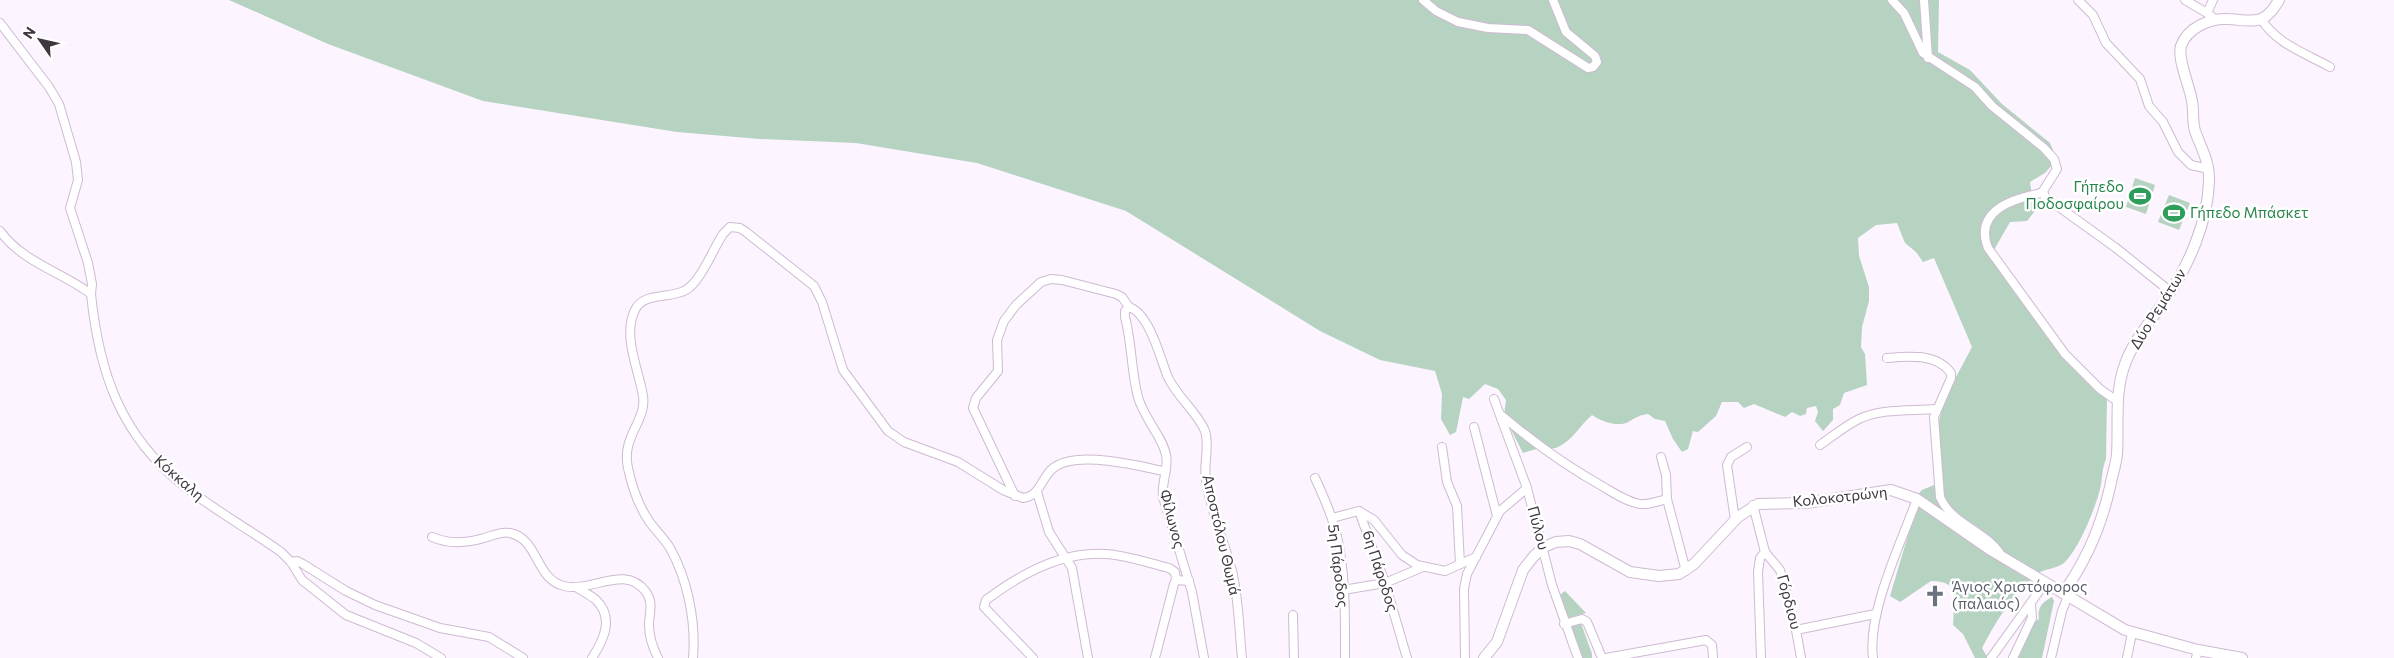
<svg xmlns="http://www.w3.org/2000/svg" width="2394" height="658" viewBox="0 0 2394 658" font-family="Commissioner,sans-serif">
	<rect width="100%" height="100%" fill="#fcf4fe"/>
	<g fill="#b6d2c1">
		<path d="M229,0H1939L1938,52L1970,70L2002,104L2050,143L2055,155L2052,165L2045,173L2030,182L2032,196L2042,202L2027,221L2010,222L1990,257L2058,351L2094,390L2107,397L2106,459C2101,470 2103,481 2099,493C2093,513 2080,546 2065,562C2058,569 2045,568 2037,574C2013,593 1996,621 1982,648L1988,658H1975L1963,634L1953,625L1954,608L1958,601C1954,585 1946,581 1931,581L1900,602L1890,596L1912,522L1920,504L1917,495L1922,490L1934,485L1942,488L1938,425L1941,413L1948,392L1972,347L1934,258L1923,262L1916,252L1905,243L1897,223L1876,225L1858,238L1859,256L1869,287V301L1862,327L1861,347L1865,354L1867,385L1844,393L1840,405L1833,409V420L1823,431L1815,421L1818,412L1816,406L1807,408L1806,414L1800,416L1792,412L1785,417L1754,404L1744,408L1738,402H1722L1716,416L1698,432L1693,431L1688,449L1682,452L1673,439L1665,421L1655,419L1648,414C1640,415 1637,417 1630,421C1619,428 1602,422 1592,415C1580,425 1573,440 1558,447C1553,450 1547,447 1542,448C1536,449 1529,451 1523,453L1504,416L1506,400L1498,389L1485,384L1469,399L1463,397L1456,432L1450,435L1441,419L1442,394L1435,371L1380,360L1320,331L1126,211L977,163L856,143L760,139L677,132L483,101L328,44Z"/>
		<path d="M2135,178L2155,185L2146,214L2126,207Z"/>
		<path d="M2169,195L2190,203L2179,230L2158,222Z"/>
		<path d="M1565,591L1586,613L1564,619L1557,597Z"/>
		<path d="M2052,597L2054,601L2042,658H2010C2015,643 2025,628 2039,619C2037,608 2042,602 2052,597Z"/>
		<path d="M1581,623L1592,654V658H1580L1566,627Z"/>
	</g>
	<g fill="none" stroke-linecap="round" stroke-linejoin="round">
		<g stroke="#cfbad3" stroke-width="10">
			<g id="minor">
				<path d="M1423,0L1436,11L1458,22L1488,28L1528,30L1588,68L1593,67L1597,62L1595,56L1566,32L1553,0"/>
				<path d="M1892,0L1904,13L1923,53L1975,87L1992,106L2044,148L2054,159L2057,169L2043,191L2045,197L2116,248L2171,292"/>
				<path d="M1924,0L1928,58"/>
				<path d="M2078,0L2093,15L2106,43L2140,79L2149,106L2163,122L2178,152L2191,165L2209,169"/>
				<path d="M2185,0L2207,13L2216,20"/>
				<path d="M2207,13L2213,0"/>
				<path d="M2261,19C2277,44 2305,53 2330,67"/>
				<path d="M0,23L49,87L59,104L76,162L78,180L70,208L88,263L92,284L91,294"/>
				<path d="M2042,193C2015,198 1973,210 1988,248L2065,354L2100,389L2117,401"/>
				<path d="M0,231C22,262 62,272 91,294C99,372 120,435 184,486C214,510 249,529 281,552L291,562L302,580L346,615L416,643L441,658"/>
				<path d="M1887,358C1908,356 1936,353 1951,373V378L1934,417L1940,497C1952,525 1985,530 2001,555"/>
				<path d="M1494,399L1527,488L1552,585L1578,658"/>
				<path d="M1501,415C1533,442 1566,466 1602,486C1614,493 1627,502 1640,504C1649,505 1659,501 1667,499"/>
				<path d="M1474,427L1497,516"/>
				<path d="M1820,445C1833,436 1845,426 1859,419C1882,408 1911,411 1936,409"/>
				<path d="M1442,447L1447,482L1457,506L1460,564"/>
				<path d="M1661,457L1666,475L1667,499L1686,571"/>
				<path d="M1315,478C1323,495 1331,513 1336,532C1346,572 1345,617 1345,658"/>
				<path d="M1037,492L1049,532L1072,568L1088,658"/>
				<path d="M1015,496L973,408L976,398L998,371L997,340L1004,321L1016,305L1041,282L1051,279L1062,280L1116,294L1122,297L1129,307"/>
				<path d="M1753,505L1765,552L1760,558L1758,572L1761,658"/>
				<path d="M1359,511L1374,520L1402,555L1417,565L1445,571L1476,557"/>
				<path d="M1332,518L1359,511L1385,583L1407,658"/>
				<path d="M1735,520L1727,465L1731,457L1747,447"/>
				<path d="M432,537C448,544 467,543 484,538C492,536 501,531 510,533C539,539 535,579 564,586C592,593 625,563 646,592C654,603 649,614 649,625C649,637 653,648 658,658"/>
				<path d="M1765,552L1780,570L1796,630L1801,658"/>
				<path d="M291,562L297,561L303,564L346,591L375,605L440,628L489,637L523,658"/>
				<path d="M576,587C583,592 591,595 596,600C615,618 603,641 592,658"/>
				<path d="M1343,590L1385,583L1423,567"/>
				<path d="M1293,615L1294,658"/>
				<path d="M1564,624L1582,619L1587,622L1602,658"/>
				<path d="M1796,630L1875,614"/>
				<path d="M693,658C696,622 688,580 670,548C664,538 655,530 649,521C638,505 632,487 628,468C621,436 647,421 643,396C639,370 622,336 635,310C643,292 670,299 686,290C701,281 713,249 723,234L730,227L740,228L746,232L814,286L822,302L843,370L888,431L904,442L958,462L1003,490L1023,498C1040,496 1041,479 1052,469C1075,449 1137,466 1164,471"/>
				<path d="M1033,658L984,607L986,600C1019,575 1062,551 1105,554C1126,555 1148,563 1169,568L1175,572L1176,580"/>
				<path d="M1155,658L1174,584L1176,580L1189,581"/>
				<path d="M1204,658L1192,592L1163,497C1161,483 1169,468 1166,455C1163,437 1144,419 1138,397C1131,371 1132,343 1125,317V311L1129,307C1149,313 1160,357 1167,375C1175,395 1198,413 1205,431C1210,447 1203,464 1206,480C1211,512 1224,541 1232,571C1239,600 1239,629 1242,658"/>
				<path d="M1465,658L1464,589L1467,574L1500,511L1527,488"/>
				<path d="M1606,658L1706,640L1712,645L1713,658"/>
				<path d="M1873,658C1867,613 1901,543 1917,499"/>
				<path d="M1991,658L2045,583"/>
				<path d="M2013,658L2032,618L2031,603"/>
				<path d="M2051,658L2062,611L2068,596"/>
				<path d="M2127,658L2132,633"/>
				<path d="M2196,658L2198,650"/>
			</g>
		</g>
		<g stroke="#cfbad3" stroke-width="12">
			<g id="tertiary">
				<path d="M2063,593C2087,560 2101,527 2110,487C2112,476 2116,465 2117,454C2119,423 2114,394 2125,364C2134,339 2153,319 2167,297C2189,265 2208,221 2209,181C2210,162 2201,148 2195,131C2192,121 2194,111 2192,101C2190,87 2177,59 2181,46C2187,28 2210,18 2227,19C2239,19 2250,23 2261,19C2270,15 2274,8 2279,0"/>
				<path d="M1484,658L1497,642L1523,570L1534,556L1544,547L1556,542L1569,541L1580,544L1630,572L1659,576L1679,574L1694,564L1738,517L1758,504L1806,503L1891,490L1917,499L1989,549L2125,630L2198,650L2242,658"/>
			</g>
		</g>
		<use href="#minor" stroke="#fff" stroke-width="8"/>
		<use href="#tertiary" stroke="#fff" stroke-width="10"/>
	</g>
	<defs>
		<g id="stadium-bare" transform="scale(1.725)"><path d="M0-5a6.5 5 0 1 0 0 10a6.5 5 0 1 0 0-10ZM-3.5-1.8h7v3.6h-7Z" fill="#2e9e5b" stroke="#fff" stroke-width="2.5" paint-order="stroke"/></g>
		<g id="church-bare" transform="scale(1.725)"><path d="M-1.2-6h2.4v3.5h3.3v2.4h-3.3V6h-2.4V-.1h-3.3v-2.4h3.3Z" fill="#6b7280" stroke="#fff" stroke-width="2.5" paint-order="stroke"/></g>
	</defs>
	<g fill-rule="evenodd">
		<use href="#stadium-bare" x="2140" y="196"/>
		<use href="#stadium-bare" x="2174" y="213"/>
		<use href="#church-bare" x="1935" y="596"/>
	</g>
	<g text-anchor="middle" stroke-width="5" stroke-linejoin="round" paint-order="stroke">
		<g font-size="15" fill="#27864d" stroke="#fff" text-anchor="end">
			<text x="2124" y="192">Γήπεδο<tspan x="2124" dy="17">Ποδοσφαίρου</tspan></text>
			<text x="2190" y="218" text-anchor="start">Γήπεδο Μπάσκετ</text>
		</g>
		<g font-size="15" fill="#3f3640" stroke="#fff">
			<text transform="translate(2158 309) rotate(-58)" y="5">Δύο Ρεμάτων</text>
			<text transform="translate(179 478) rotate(41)" y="5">Κόκκαλη</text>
			<text transform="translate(1840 497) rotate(-6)" y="5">Κολοκοτρώνη</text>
			<text transform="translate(1172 519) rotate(75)" y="5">Φίλωνος</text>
			<text transform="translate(1538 528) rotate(75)" y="5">Πύλου</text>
			<text transform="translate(1221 535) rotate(77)" y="5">Αποστόλου Θωμά</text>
			<text transform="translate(1338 566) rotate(83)" y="5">5η Πάροδος</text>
			<text transform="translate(1380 571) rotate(72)" y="5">6η Πάροδος</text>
			<text transform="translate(1789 602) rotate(75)" y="5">Γόρδιου</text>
		</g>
		<g font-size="15" fill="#5b616d" stroke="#fff" text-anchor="start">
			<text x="1952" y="592">Άγιος Χριστόφορος<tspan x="1952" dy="17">(παλαιός)</tspan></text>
		</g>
	</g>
	<g transform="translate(40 40) rotate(304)" stroke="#ffffff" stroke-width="4" paint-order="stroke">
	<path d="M0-4L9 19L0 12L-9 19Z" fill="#3f3640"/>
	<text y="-8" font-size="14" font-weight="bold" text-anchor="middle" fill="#3f3640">N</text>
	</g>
</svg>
